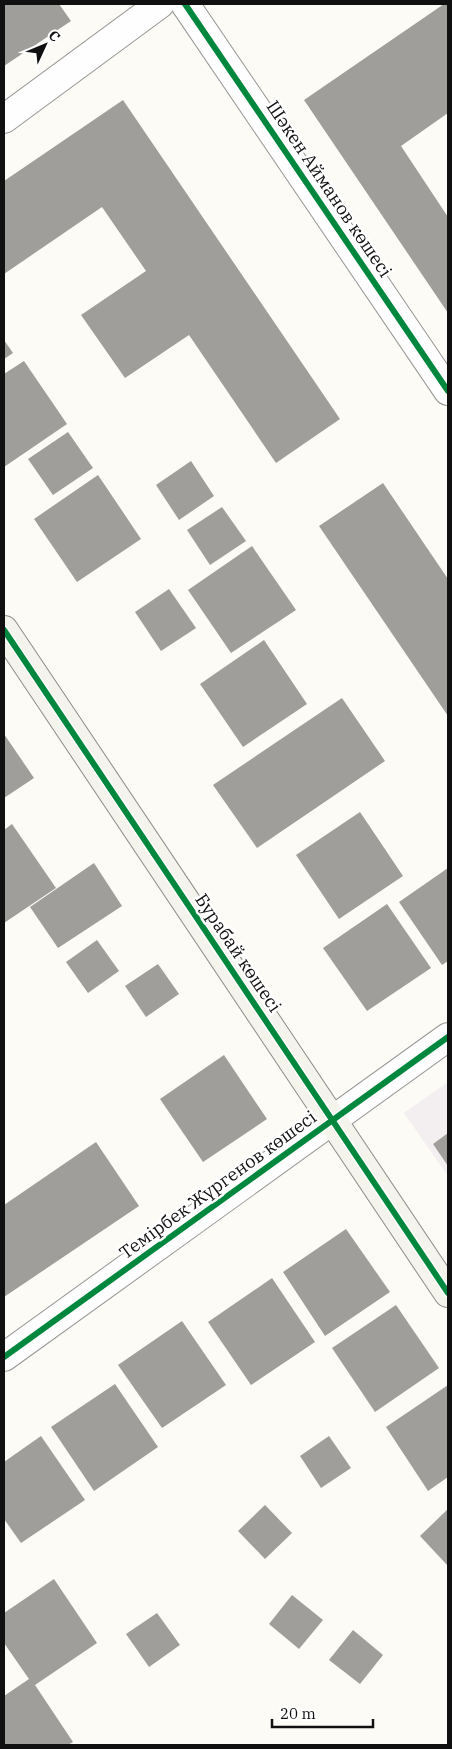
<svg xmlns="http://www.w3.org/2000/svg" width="452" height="1749" viewBox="0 0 452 1749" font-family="'IBM Plex Serif',serif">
	<rect width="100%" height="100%" fill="#fcfbf6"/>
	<path fill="#f3eff1" d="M448,1082V1176L404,1113Z"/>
	<g fill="#a09e9b">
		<path d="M4,4H59L71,21L4,66Z"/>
		<path d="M444,4H448V113L401,146L448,217V313L304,100Z"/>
		<path d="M123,100L340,419L276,463L189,335L125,378L81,315L146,271L102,207L4,274V181Z"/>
		<path d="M4,340L13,353L4,359Z"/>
		<path d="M24,361L67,424L4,467V374Z"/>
		<path d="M68,432L93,468L53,495L28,459Z"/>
		<path d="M191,461L214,496L179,520L156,485Z"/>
		<path d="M98,475L141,539L77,582L34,519Z"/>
		<path d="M383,483L448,579V716L319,526Z"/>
		<path d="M222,507L246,541L210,565L187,530Z"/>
		<path d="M252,546L296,610L231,653L188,590Z"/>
		<path d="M169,589L196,628L161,651L135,612Z"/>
		<path d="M264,640L307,704L243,747L200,684Z"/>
		<path d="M342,698L385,761L257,848L213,785Z"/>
		<path d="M4,734L34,778L4,798Z"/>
		<path d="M360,812L403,876L339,919L296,855Z"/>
		<path d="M12,824L56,888L4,923V830Z"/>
		<path d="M94,863L122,906L58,948L30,907Z"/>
		<path d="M448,868V961L442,965L399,902Z"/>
		<path d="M387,904L431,968L367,1011L323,948Z"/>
		<path d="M97,940L119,971L88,993L66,962Z"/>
		<path d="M158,964L179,994L146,1017L125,986Z"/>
		<path d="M224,1055L267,1119L203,1162L160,1099Z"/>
		<path d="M448,1133V1166L433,1144Z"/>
		<path d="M96,1142L139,1206L4,1297V1205Z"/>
		<path d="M346,1229L390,1292L325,1336L283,1272Z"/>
		<path d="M272,1278L315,1342L251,1385L208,1322Z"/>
		<path d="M396,1305L439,1368L375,1412L332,1348Z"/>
		<path d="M182,1321L226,1385L162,1428L118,1365Z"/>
		<path d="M115,1384L158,1447L94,1491L51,1427Z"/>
		<path d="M448,1385V1477L428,1491L386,1427Z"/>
		<path d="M41,1436L85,1500L21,1543L4,1519V1462Z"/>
		<path d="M329,1436L351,1468L321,1488L300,1456Z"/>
		<path d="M265,1505L292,1533L265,1559L238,1531Z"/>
		<path d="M448,1509V1566L420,1536Z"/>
		<path d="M54,1579L97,1643L35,1685L73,1742L68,1745H4V1696L29,1679L4,1643V1613Z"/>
		<path d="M292,1595L323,1620L299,1649L269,1624Z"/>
		<path d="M157,1613L180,1645L149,1667L126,1634Z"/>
		<path d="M353,1630L383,1655L360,1684L329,1660Z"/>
	</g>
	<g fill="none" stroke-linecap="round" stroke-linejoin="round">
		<g stroke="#969694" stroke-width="30">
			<g id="street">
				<path d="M185,4L448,391"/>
				<path d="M4,119L160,4"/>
				<path d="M4,1357L448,1037"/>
			</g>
		</g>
		<g stroke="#8d8c8a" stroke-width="30">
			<path id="secondary" d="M4,630L448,1293"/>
		</g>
		<use href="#street" stroke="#fffefe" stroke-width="28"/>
		<use href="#secondary" stroke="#f4f3ec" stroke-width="28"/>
		<g stroke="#fff" stroke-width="9">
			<g id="cycleway">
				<path d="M185,4L448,391"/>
				<path d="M4,630L448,1293"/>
				<path d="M4,1357L448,1037"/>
			</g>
		</g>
		<use href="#cycleway" stroke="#00873e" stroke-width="6"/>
	</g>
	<g text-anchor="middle" stroke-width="5" stroke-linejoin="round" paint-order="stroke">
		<g font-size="18" fill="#101010" stroke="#fff">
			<text transform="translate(329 189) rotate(56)" y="6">Шәкен Айманов көшесі</text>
			<text transform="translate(238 953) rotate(56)" y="6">Бурабай көшесі</text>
			<text transform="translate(218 1185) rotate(-36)" y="6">Темірбек Жүргенов көшесі</text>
		</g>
	</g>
	<rect width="452" height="1749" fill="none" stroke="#101010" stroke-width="10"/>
	<g transform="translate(45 45) rotate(46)" stroke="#ffffff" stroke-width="4" paint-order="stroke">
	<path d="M0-4L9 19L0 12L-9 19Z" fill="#101010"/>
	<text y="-8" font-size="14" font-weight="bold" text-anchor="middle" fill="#101010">С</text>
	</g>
	<path d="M272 1719v8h101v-8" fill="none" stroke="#101010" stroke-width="2.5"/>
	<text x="280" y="1719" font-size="15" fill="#101010" stroke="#ffffff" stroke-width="4" paint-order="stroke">20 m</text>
</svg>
